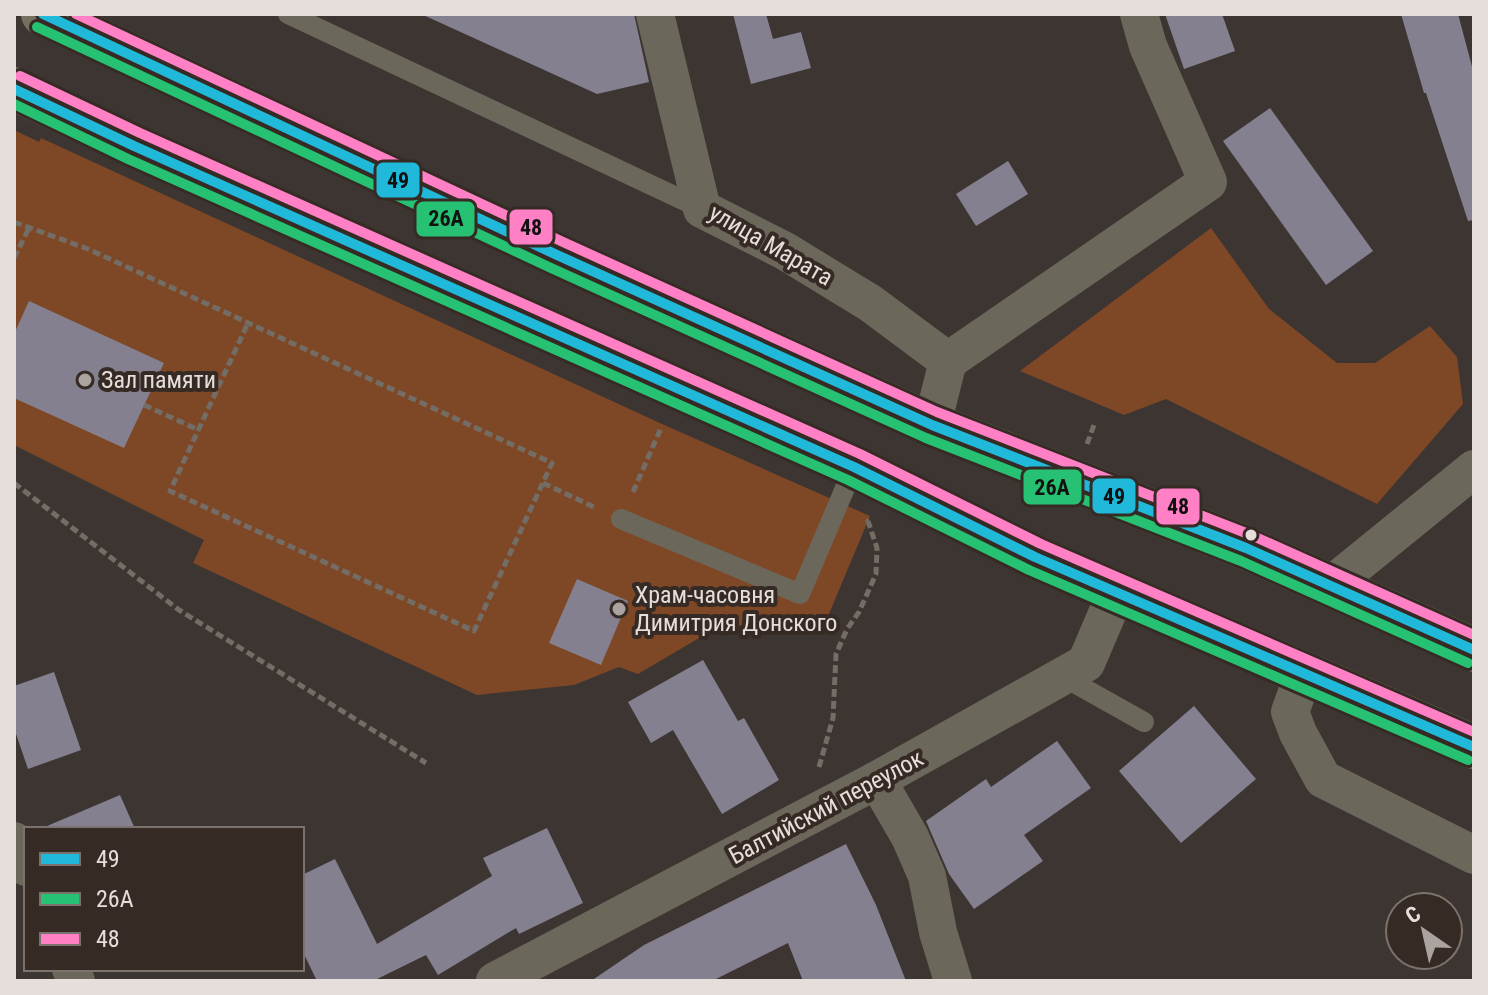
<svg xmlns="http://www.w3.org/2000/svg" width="1488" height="995" viewBox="0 0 1488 995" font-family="'Roboto Condensed',sans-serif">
	<rect width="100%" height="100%" fill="#3d3532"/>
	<g fill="#7e4827">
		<path d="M14,130L39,142L41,138L662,424L870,516L821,633L723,624L638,674L619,667L574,685L477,695L193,563L204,540L14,445Z"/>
		<path d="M1211,228L1269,309L1337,363H1375L1430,326L1457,357L1463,404L1377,504L1166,399L1124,415L1020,371Z"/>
	</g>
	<g fill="#848090">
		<path d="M421,14H634L649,82L597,94Z"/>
		<path d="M733,14H766L773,39L801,32L811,68L751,84Z"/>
		<path d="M1165,14H1222L1235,51L1184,69Z"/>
		<path d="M1401,14H1458L1474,74V220L1468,221L1426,93H1424Z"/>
		<path d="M1270,108L1373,251L1326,285L1223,141Z"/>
		<path d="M1008,161L1028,194L976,226L956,194Z"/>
		<path d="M29,301L164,363L124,448L14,398V334Z"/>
		<path d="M577,579L628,601L601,665L549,643Z"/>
		<path d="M703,660L738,721L744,718L779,780L722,814L673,730L651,743L628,702Z"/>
		<path d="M54,672L81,750L28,769L14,728V686Z"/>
		<path d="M1194,706L1256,779L1181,843L1119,771Z"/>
		<path d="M1057,741L1091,788L1024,835L1043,861L974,909L949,874L926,821L986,779L991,787Z"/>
		<path d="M120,795L135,829H40Z"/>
		<path d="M547,828L583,903L519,934L516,928L438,975L426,955L373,981H317L302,950V875L335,859L377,944L492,876L483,858Z"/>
		<path d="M846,844L876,905L906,981H803L788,943L712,981H591L644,945Z"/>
	</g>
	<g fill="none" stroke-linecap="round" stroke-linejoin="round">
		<g stroke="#736d65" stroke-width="5" stroke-dasharray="8 4" stroke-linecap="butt">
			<path d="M14,222L88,249L552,463L474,631L170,491L248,323"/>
			<path d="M14,258L29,228"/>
			<path d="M144,405L199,430"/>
			<path d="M1087,444L1094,425"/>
			<path d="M14,483L179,610L426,763"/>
			<path d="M543,483L596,508"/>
			<path d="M633,492L661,428"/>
			<path d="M819,767L833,718L836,654L847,629L859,612L876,574L877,548L868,521H870"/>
		</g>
		<g stroke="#6c675b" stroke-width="20">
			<path d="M288,14L702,209"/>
			<path d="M621,519L800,594L854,467"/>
			<path d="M1062,676L1144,722"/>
		</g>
		<g stroke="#6c675b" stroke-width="38">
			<path d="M655,14L702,209L785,251L870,303L948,361L932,425"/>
			<path d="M948,361L1208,182L1148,46L1139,14"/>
			<path d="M1330,586L1474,469"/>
			<path d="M1304,673L1290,712L1298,733L1323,779L1474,855"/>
			<path d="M877,780L910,837L927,876L938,932L953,981"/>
			<path d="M14,841L26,867"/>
			<path d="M71,969L76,981"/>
			<path d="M495,981L877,780L1086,663L1116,593"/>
		</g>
		<g stroke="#767060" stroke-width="44">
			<path d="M43,14L557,255L932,425L1246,548L1474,650"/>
			<path d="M14,89L134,146L854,467L1035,557L1474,747"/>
		</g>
		<g stroke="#362a24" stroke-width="16">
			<g id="bus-1">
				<path d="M43,14L557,255L932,425L1246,548L1474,650"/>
				<path d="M14,89L134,146L854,467L1035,557L1474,747"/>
			</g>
		</g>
		<g stroke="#362a24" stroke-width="16">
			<g id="bus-2">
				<path d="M37,27L551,268L926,438L1241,561L1468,663"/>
				<path d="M14,104L128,159L848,480L1029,570L1468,760"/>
			</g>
		</g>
		<g stroke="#362a24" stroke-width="16">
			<g id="bus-3">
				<path d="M76,14L563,242L937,412L1251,535L1474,635"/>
				<path d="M20,76L140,133L860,454L1041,544L1474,732"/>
			</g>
		</g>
		<use href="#bus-1" stroke="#20b9da" stroke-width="10"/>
		<use href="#bus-2" stroke="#26c172" stroke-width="10"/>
		<use href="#bus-3" stroke="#ff80c5" stroke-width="10"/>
	</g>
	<g fill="#aba39f" stroke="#362a24" stroke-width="3">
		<circle cx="85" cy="380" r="8"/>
		<circle cx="619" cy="609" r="8"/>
	</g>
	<circle fill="#e6deda" stroke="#362a24" stroke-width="3" cx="1251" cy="535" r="7"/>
	<g text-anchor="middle" stroke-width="8" stroke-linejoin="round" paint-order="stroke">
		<g font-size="24" fill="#e6deda" stroke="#362a24">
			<text transform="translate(771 245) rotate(30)" y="8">улица Марата</text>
			<text transform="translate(826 807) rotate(-28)" y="8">Балтийский переулок</text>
		</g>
		<g font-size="24" fill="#e6deda" stroke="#362a24" text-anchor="start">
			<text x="101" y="388">Зал памяти</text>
			<text x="635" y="603">Храм-часовня<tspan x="635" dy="28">Димитрия Донского</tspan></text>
		</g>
	</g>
	<g stroke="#362a24" stroke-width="3">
		<rect x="375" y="161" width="46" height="38" rx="8" fill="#20b9da"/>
		<rect x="415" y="200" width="61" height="38" rx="8" fill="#26c172"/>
		<rect x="508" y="208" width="46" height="38" rx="8" fill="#ff80c5"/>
		<rect x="1022" y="468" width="61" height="38" rx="8" fill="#26c172"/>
		<rect x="1091" y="477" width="46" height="38" rx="8" fill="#20b9da"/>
		<rect x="1155" y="487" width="46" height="39" rx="8" fill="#ff80c5"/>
	</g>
	<g font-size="22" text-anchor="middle" font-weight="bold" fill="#111">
		<text x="398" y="188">49</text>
		<text x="446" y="226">26А</text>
		<text x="531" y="235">48</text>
		<text x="1052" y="495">26А</text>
		<text x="1114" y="504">49</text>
		<text x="1178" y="514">48</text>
	</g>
	<rect width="1488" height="995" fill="none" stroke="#e6deda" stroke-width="32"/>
	<rect x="24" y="827" width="280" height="144" fill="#362a24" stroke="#7c726d" stroke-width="2"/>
	<rect x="40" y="853" width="40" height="12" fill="#20b9da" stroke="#7c726d" stroke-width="2"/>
	<text x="96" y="867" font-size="24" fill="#e6deda">49</text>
	<rect x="40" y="893" width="40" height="12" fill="#26c172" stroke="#7c726d" stroke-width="2"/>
	<text x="96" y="907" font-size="24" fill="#e6deda">26А</text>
	<rect x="40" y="933" width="40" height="12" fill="#ff80c5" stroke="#7c726d" stroke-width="2"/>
	<text x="96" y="947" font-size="24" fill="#e6deda">48</text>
	<g transform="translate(1424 931) rotate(326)"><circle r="38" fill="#362a24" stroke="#7c726d" stroke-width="2"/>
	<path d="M0-6L14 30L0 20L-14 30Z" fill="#aba39f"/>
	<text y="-12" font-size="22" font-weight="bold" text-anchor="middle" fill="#e6deda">С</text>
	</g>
</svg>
